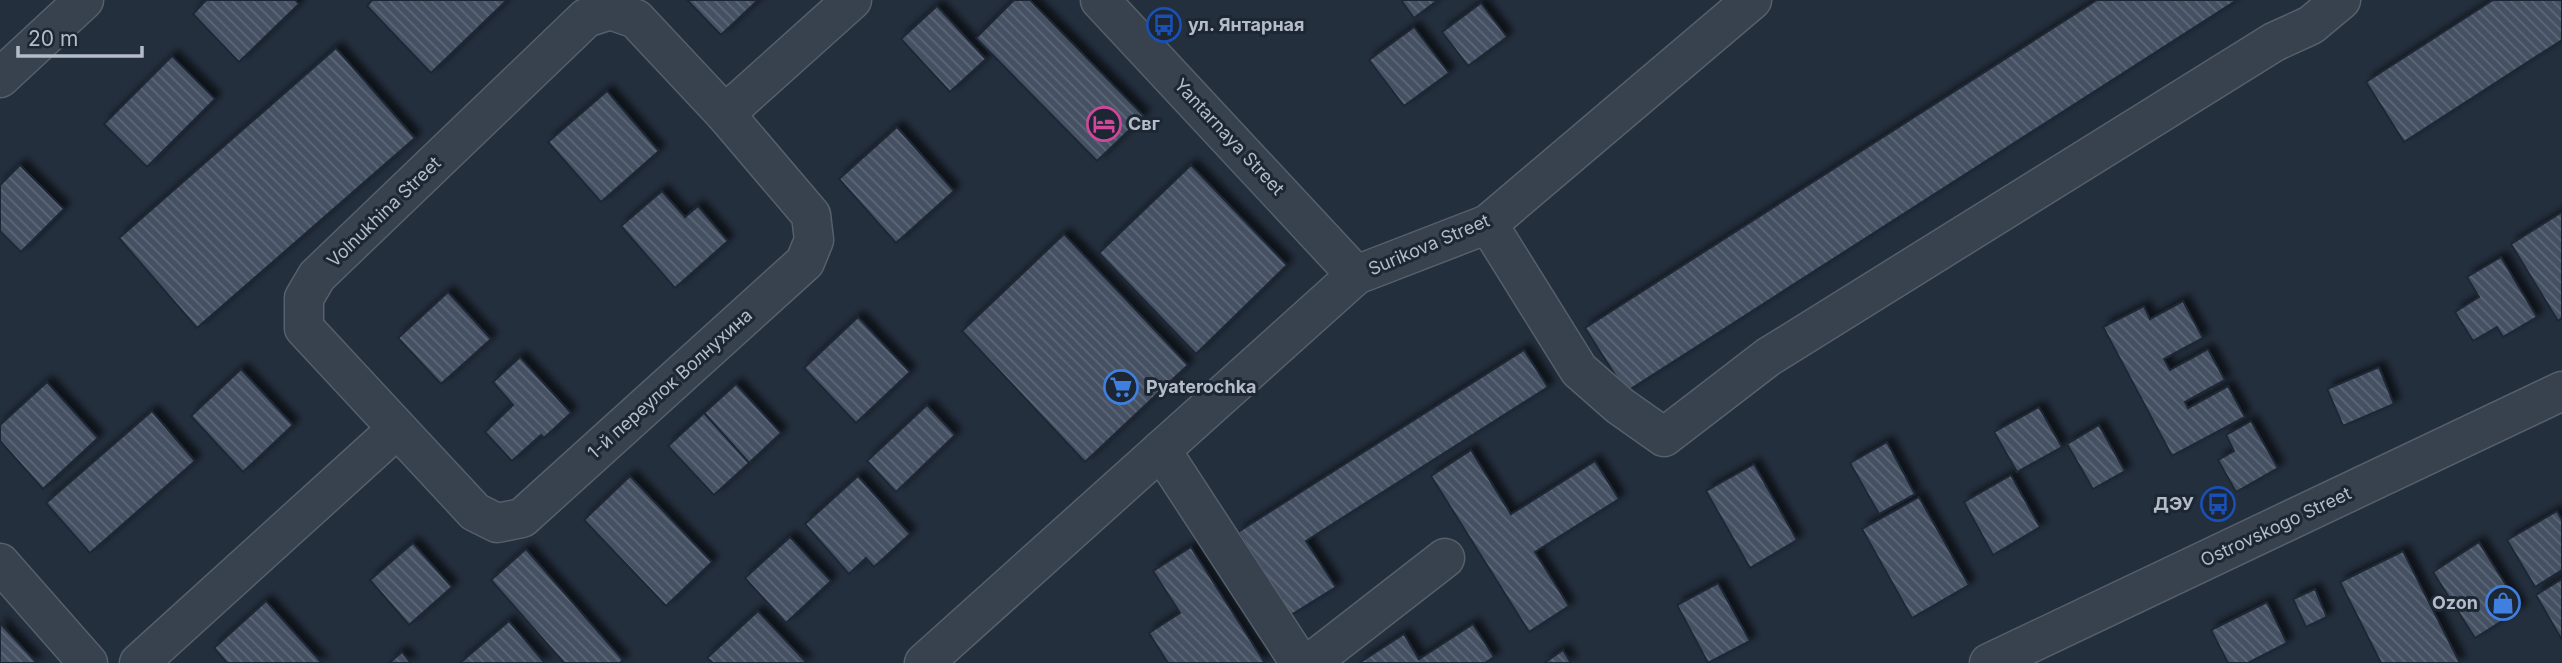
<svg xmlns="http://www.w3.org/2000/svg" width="2562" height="663" viewBox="0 0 2562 663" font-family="Inter,sans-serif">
	<defs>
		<pattern id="building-back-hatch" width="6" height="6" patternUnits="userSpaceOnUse" patternTransform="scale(1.75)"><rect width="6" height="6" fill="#455162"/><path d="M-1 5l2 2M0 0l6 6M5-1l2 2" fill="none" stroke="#5d6877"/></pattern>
		<filter id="shadow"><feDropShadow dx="6" dy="-6" stdDeviation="3.5" flood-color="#0009"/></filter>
	</defs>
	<rect width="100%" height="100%" fill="#242f3e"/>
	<g fill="url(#building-back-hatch)" stroke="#1f2835" stroke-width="2" filter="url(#shadow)">
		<path d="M206,0H295L299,4L239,62L193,14Z"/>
		<path d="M372,0H507L431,73L367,6Z"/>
		<path d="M687,0H758L721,35Z"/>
		<path d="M1014,0H1030L1144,116L1097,161L976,38Z"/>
		<path d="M1401,0H1438L1414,18Z"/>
		<path d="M2097,0H2237L1626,392L1585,328Z"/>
		<path d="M2493,0H2562V40L2404,142L2366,82Z"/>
		<path d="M1481,3L1507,37L1468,66L1442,32Z"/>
		<path d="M937,6L986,59L950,92L901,39Z"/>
		<path d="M1414,27L1449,73L1404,106L1369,60Z"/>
		<path d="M336,48L415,138L197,328L119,238Z"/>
		<path d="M172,56L215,99L147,167L104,124Z"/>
		<path d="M607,91L659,151L601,202L548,142Z"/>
		<path d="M897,127L954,191L896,243L839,179Z"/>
		<path d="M20,165L64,209L21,252L0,231V185Z"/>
		<path d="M1191,165L1287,265L1196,354L1099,253Z"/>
		<path d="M662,191L685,217L698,206L728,241L675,288L621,226Z"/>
		<path d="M2562,212V318L2558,321L2511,244Z"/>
		<path d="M1064,234L1188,365L1085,462L962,331Z"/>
		<path d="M2501,257L2537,317L2503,337L2497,327L2473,341L2455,312L2479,297L2467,277Z"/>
		<path d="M448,292L491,339L441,384L398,338Z"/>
		<path d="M2183,301L2203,338L2164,359L2170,370L2208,349L2225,380L2185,402L2188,408L2228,386L2245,417L2172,456L2103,327L2144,306L2150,319Z"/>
		<path d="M858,317L910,372L856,423L804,368Z"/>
		<path d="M1524,350L1548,387L1306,541L1336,587L1291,615L1238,532Z"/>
		<path d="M520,357L571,413L544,438L541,435L512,461L485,432L513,405L493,382Z"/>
		<path d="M2379,367L2394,404L2343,426L2327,389Z"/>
		<path d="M241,369L293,425L243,472L191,416Z"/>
		<path d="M47,382L98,438L43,489L0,441V425Z"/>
		<path d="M736,384L781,433L749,463L704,413Z"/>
		<path d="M927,405L955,435L896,492L867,461Z"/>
		<path d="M2039,407L2062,447L2017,472L1994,432Z"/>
		<path d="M152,411L195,461L90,553L46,503Z"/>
		<path d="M704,413L749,463L714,495L668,446Z"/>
		<path d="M2251,421L2278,468L2236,492L2218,460L2234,451L2226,435Z"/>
		<path d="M2099,425L2125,471L2093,489L2067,444Z"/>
		<path d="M1887,442L1915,494L1879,514L1850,463Z"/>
		<path d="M1471,450L1511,514L1595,461L1619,499L1535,552L1569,606L1529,632L1431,476Z"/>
		<path d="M1754,464L1797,540L1750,568L1706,491Z"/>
		<path d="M2011,475L2040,527L1993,555L1964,502Z"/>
		<path d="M630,476L712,562L666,606L584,520Z"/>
		<path d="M858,476L910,534L874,567L866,558L849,574L805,524Z"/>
		<path d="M1919,497L1969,585L1912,618L1862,529Z"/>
		<path d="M2557,511L2562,520V570L2535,587L2507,540Z"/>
		<path d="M790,537L831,581L786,623L745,578Z"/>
		<path d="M2479,542L2521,609L2475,638L2433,572Z"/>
		<path d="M413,543L452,587L409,625L370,580Z"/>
		<path d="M1191,547L1265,663H1168L1149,633L1180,613L1153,571Z"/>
		<path d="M526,549L623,660L620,663H564L491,580Z"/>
		<path d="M2403,551L2460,663H2381L2340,582Z"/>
		<path d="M2562,579V640L2536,595Z"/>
		<path d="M1718,583L1750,641L1708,663L1677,605Z"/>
		<path d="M2315,589L2327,617L2306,627L2293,599Z"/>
		<path d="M266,601L322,663H227L214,648Z"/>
		<path d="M2267,602L2287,643L2248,663H2228L2211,630Z"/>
		<path d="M758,611L807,663H713L707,658Z"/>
		<path d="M509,621L545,663H460Z"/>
		<path d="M0,623L37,663H0Z"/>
		<path d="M1473,624L1494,657L1485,663H1359L1404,634L1419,659Z"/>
		<path d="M1563,650L1571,663H1544Z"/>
		<path d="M402,652L411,663H389Z"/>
	</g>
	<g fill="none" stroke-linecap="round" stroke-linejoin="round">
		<g stroke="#565f6c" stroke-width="41">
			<g id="minor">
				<path d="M1100,0L1356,275"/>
				<path d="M610,10L636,19L725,114L811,215L814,240L805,262L522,518L497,523L475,512L304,328V298L317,276L586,18Z"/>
				<path d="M0,78L84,0"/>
				<path d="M725,114L852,0"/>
				<path d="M1488,224L1579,370L1620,406L1664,437L1768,357L2274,42L2311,25L2341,0"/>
				<path d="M1161,450L1300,663"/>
				<path d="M0,563L88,663"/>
				<path d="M139,663L397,429"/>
				<path d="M924,663L1356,275L1488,224L1752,0"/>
				<path d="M1310,663L1445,558"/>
				<path d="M1989,663L2562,391"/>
			</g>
		</g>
		<use href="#minor" stroke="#38414e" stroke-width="38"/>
	</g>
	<defs>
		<g id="bus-ring" transform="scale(1.75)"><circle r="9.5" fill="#1d2633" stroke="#1a4fb4" stroke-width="1.5"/><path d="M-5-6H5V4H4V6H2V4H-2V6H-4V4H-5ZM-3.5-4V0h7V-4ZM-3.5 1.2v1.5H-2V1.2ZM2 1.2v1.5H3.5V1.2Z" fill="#1a4fb4"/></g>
		<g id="hotel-ring" transform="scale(1.75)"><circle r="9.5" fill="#1d2633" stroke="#d1479c" stroke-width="1.5"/><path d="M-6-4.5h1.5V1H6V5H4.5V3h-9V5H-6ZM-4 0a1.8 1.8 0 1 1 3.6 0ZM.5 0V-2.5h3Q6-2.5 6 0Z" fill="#d1479c"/></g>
		<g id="supermarket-ring" transform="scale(1.75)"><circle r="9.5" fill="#1d2633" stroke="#3f7fe0" stroke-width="1.5"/><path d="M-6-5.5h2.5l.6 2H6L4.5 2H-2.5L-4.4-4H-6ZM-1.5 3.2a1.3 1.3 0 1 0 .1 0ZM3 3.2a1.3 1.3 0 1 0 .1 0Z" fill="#3f7fe0"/></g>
		<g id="shop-ring" transform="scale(1.75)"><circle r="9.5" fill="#1d2633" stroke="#3f7fe0" stroke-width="1.5"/><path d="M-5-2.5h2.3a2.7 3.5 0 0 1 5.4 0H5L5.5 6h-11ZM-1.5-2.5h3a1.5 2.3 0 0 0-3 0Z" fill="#3f7fe0"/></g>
	</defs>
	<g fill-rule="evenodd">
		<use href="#bus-ring" x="1164" y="25"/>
		<use href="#hotel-ring" x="1104" y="124"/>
		<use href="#supermarket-ring" x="1121" y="387"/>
		<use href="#bus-ring" x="2218" y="504"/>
		<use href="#shop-ring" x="2503" y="603"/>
	</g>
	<g text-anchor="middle" stroke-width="6" stroke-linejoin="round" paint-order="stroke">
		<g font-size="18" font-weight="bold" fill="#b4bcc9" stroke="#1d2633" text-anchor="start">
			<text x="1188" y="31">ул. Янтарная</text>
			<text x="1128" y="130">Свг</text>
			<text x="1146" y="393">Pyaterochka</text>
			<text x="2194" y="510" text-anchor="end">ДЭУ</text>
			<text x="2478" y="609" text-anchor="end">Ozon</text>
		</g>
		<g font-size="18" fill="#b4bcc9" stroke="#1d2633">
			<text transform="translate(1229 137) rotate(47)" y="6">Yantarnaya Street</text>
			<text transform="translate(384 212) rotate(-44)" y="6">Volnukhina Street</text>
			<text transform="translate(1429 245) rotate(-23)" y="6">Surikova Street</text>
			<text transform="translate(670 384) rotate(-42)" y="6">1-й переулок Волнухина</text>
			<text transform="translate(2276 527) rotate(-25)" y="6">Ostrovskogo Street</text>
		</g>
	</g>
	<path d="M18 46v10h124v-10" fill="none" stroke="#b4bcc9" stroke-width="3.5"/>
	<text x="28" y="46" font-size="21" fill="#b4bcc9" stroke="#1d2633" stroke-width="5" paint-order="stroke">20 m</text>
</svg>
